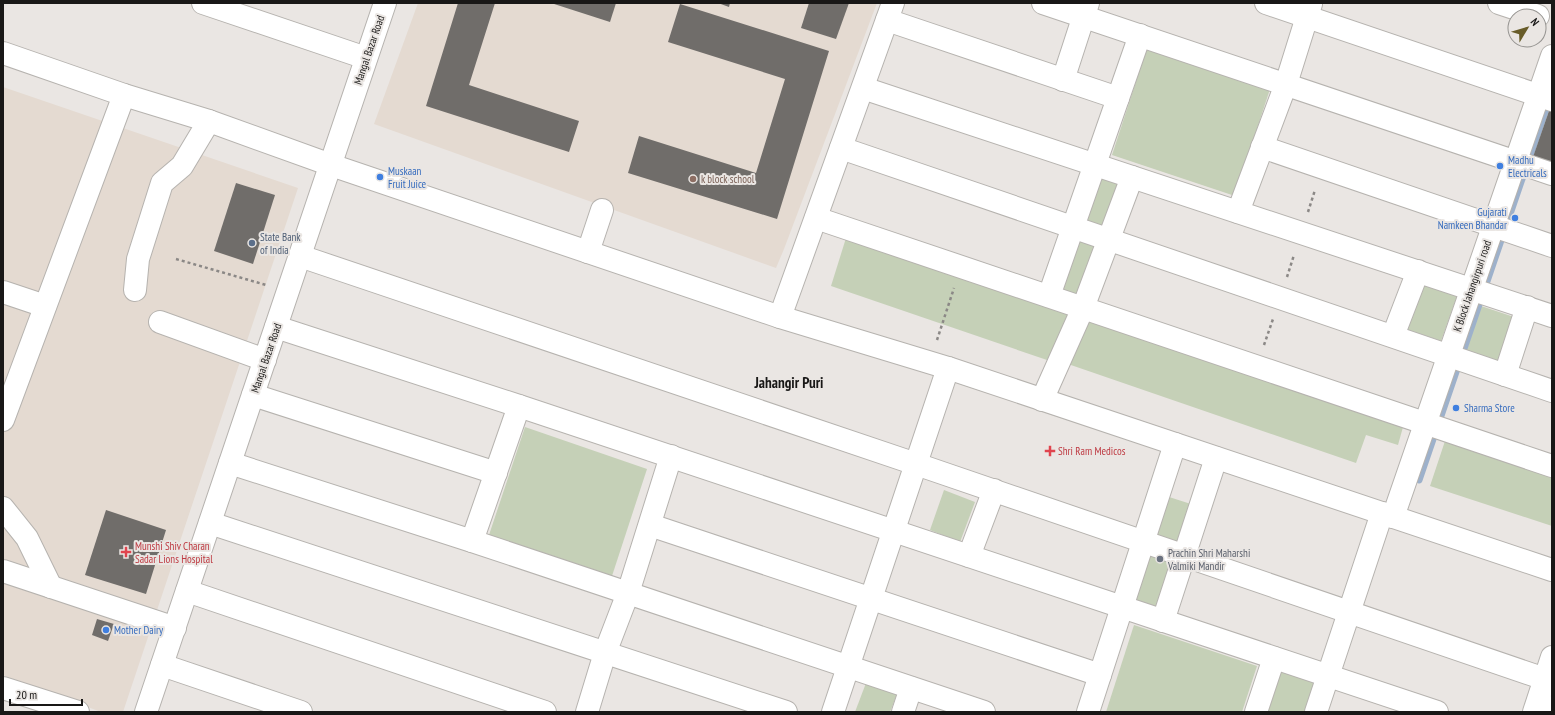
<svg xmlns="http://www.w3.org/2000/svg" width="1555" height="715" viewBox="0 0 1555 715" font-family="'PT Sans Narrow',sans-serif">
	<rect width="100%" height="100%" fill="#eae6e3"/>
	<g fill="#e4dad1">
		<path d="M418,3H877L784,249L776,268L374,124Z"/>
		<path d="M3,87L298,188L123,712H101L3,675Z"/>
	</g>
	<g fill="#c5d0b7">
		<path d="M1147,48L1270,89L1235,196L1112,155Z"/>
		<path d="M1096,169L1126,180L1106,234L1077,223Z"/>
		<path d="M1072,234L1102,245L1083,299L1053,288Z"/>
		<path d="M846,238L1071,315L1047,360L831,286Z"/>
		<path d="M1422,283L1457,296L1441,341L1406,329Z"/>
		<path d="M1481,306L1517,318L1501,364L1466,352Z"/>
		<path d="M1084,316L1403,427L1398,445L1366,435L1356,463L1068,364Z"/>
		<path d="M525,427L647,469L612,576L489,535Z"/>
		<path d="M1445,441L1552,477V526L1430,486Z"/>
		<path d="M944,490L975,502L960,542L930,530Z"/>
		<path d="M1166,496L1194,505L1180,546L1152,537Z"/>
		<path d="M1150,549L1177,558L1159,613L1131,603Z"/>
		<path d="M1134,625L1257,666L1242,712H1106Z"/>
		<path d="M1279,668L1317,681L1307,712H1264Z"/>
		<path d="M866,683L897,694L890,712H855Z"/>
	</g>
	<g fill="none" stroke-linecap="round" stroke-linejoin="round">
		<path stroke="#9db1cb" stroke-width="7" d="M1419,480L1549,100"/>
	</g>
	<g fill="#706d6a">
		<path d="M458,3H495L469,85L579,121L569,152L426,106Z"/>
		<path d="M551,3H616L610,22Z"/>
		<path d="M718,3H730L729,7Z"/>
		<path d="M809,3H849L836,39L801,28Z"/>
		<path d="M680,4L829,51L777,219L628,173L639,136L756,173L785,79L668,42Z"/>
		<path d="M1550,108L1552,109V164L1533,157Z"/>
		<path d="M236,183L275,195L253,264L214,251Z"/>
		<path d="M106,510L166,530L146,594L85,575Z"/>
		<path d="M97,619L114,624L108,641L92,635Z"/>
	</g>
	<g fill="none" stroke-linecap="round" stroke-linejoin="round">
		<g stroke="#b6b3af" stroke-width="24">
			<g id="minor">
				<path d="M203,3L366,58"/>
				<path d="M1043,3L1552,174"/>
				<path d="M1266,3L1552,100"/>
				<path d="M1499,3L1538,16"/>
				<path d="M887,20L1118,98"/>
				<path d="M3,53L124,95L209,121L331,165L780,317L948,368L1552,570"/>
				<path d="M1063,80L1088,3"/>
				<path d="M863,88L1552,316"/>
				<path d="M1262,147L1552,246"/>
				<path d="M841,148L1552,391"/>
				<path d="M1238,212L1286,84L1311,4"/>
				<path d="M816,218L1552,466"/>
				<path d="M588,252L602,210"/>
				<path d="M300,256L916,464L1545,679"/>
				<path d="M135,290L138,259L162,183L182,166L209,121"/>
				<path d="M3,292L45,306"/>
				<path d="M1049,296L1140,35"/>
				<path d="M780,317L893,3"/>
				<path d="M160,322L265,360"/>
				<path d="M276,327L519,406L1437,712"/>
				<path d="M1393,336L1418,271"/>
				<path d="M1505,375L1527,307"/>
				<path d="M253,395L496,473"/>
				<path d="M1042,400L1083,308L1132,177"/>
				<path d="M3,420L124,95"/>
				<path d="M230,463L472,541L984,712"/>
				<path d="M3,508L27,538L51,587"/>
				<path d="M1393,517L1552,56"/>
				<path d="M210,523L786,712"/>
				<path d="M650,525L1100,675"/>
				<path d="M472,541L519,406"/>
				<path d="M969,556L994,490"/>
				<path d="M3,571L175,628"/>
				<path d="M187,591L545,712"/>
				<path d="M1163,621L1216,458"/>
				<path d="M162,665L301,712"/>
				<path d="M3,688L78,712"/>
				<path d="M146,712L385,3"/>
				<path d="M587,712L605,653L628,593L671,456"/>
				<path d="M833,712L948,368"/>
				<path d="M903,712L911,688"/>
				<path d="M1088,712L1175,444"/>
				<path d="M1256,712L1274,658"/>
				<path d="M1316,712L1382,513"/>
				<path d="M1534,712L1552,657"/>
				<path d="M1550,712L1552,707"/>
			</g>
		</g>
		<g stroke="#8b8886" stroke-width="2.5" stroke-dasharray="3 3" stroke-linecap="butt">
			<path d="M1308,212L1315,190"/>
			<path d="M176,259L266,285"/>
			<path d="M1287,277L1294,255"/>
			<path d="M937,340L954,288"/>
			<path d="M1264,345L1273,319"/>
		</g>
		<use href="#minor" stroke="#fff" stroke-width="22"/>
	</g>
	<g fill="#3f7fe0" stroke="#eae6e3" stroke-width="1.5">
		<circle cx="1500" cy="166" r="4"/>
		<circle cx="380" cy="177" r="4"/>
		<circle cx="1515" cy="218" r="4"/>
		<circle cx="1456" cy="408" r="4"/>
		<circle cx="106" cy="630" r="4"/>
	</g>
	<circle fill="#8d6e63" stroke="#eae6e3" stroke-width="1.5" cx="693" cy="179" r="4"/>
	<circle fill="#5c6f8a" stroke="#eae6e3" stroke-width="1.5" cx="252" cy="243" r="4"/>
	<g fill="#e0444e" stroke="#eae6e3" stroke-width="1.5">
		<path d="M1048 445h4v4h4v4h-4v4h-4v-4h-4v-4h4z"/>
		<path d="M124 546h4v4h4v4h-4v4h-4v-4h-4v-4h4z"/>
	</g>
	<circle fill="#6b7280" stroke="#eae6e3" stroke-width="1.5" cx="1160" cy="559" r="4"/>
	<g text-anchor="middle" stroke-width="4" stroke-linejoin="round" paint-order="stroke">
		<g font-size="11" fill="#191817" stroke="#eae6e3">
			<text transform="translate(369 50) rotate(-71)" y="4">Mangal Bazar Road</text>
			<text transform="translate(1472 286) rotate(-71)" y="4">K Block Jahangirpuri road</text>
			<text transform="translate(266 358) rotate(-71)" y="4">Mangal Bazar Road</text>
		</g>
		<g font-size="11" fill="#366cbe" stroke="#eae6e3" text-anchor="start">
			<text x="1508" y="164">Madhu<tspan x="1508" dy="13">Electricals</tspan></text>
			<text x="388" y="175">Muskaan<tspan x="388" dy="13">Fruit Juice</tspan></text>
			<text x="1507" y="216" text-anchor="end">Gujarati<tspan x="1507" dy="13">Namkeen Bhandar</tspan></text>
			<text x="1464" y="412">Sharma Store</text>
			<text x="114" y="634">Mother Dairy</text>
		</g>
		<g font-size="11" fill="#785e54" stroke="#eae6e3" text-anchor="start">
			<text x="701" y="183">k block school</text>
		</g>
		<g font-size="11" fill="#4e5e75" stroke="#eae6e3" text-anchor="start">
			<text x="260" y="241">State Bank<tspan x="260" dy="13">of India</tspan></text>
		</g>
		<g font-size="11" fill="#be3a42" stroke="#eae6e3" text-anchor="start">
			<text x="1058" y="455">Shri Ram Medicos</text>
			<text x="135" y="550">Munshi Shiv Charan<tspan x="135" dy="13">Sadar Lions Hospital</tspan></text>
		</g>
		<g font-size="11" fill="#5b616d" stroke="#eae6e3" text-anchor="start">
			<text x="1168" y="557">Prachin Shri Maharshi<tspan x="1168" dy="13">Valmiki Mandir</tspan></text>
		</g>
		<g font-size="15" font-weight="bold" fill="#191817" stroke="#eae6e3">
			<text x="789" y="388">Jahangir Puri</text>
		</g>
	</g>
	<rect width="1555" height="715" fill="none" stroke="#191817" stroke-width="8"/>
	<g transform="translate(1527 28) rotate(52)"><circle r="19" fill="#eae6e3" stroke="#969491"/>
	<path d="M0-3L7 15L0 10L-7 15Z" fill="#685c29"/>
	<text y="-6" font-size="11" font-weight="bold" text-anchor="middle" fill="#191817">N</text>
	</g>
	<path d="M10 699v6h72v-6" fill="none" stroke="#191817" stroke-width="2"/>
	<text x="16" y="699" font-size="12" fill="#191817" stroke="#eae6e3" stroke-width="3" paint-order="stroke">20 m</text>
</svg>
